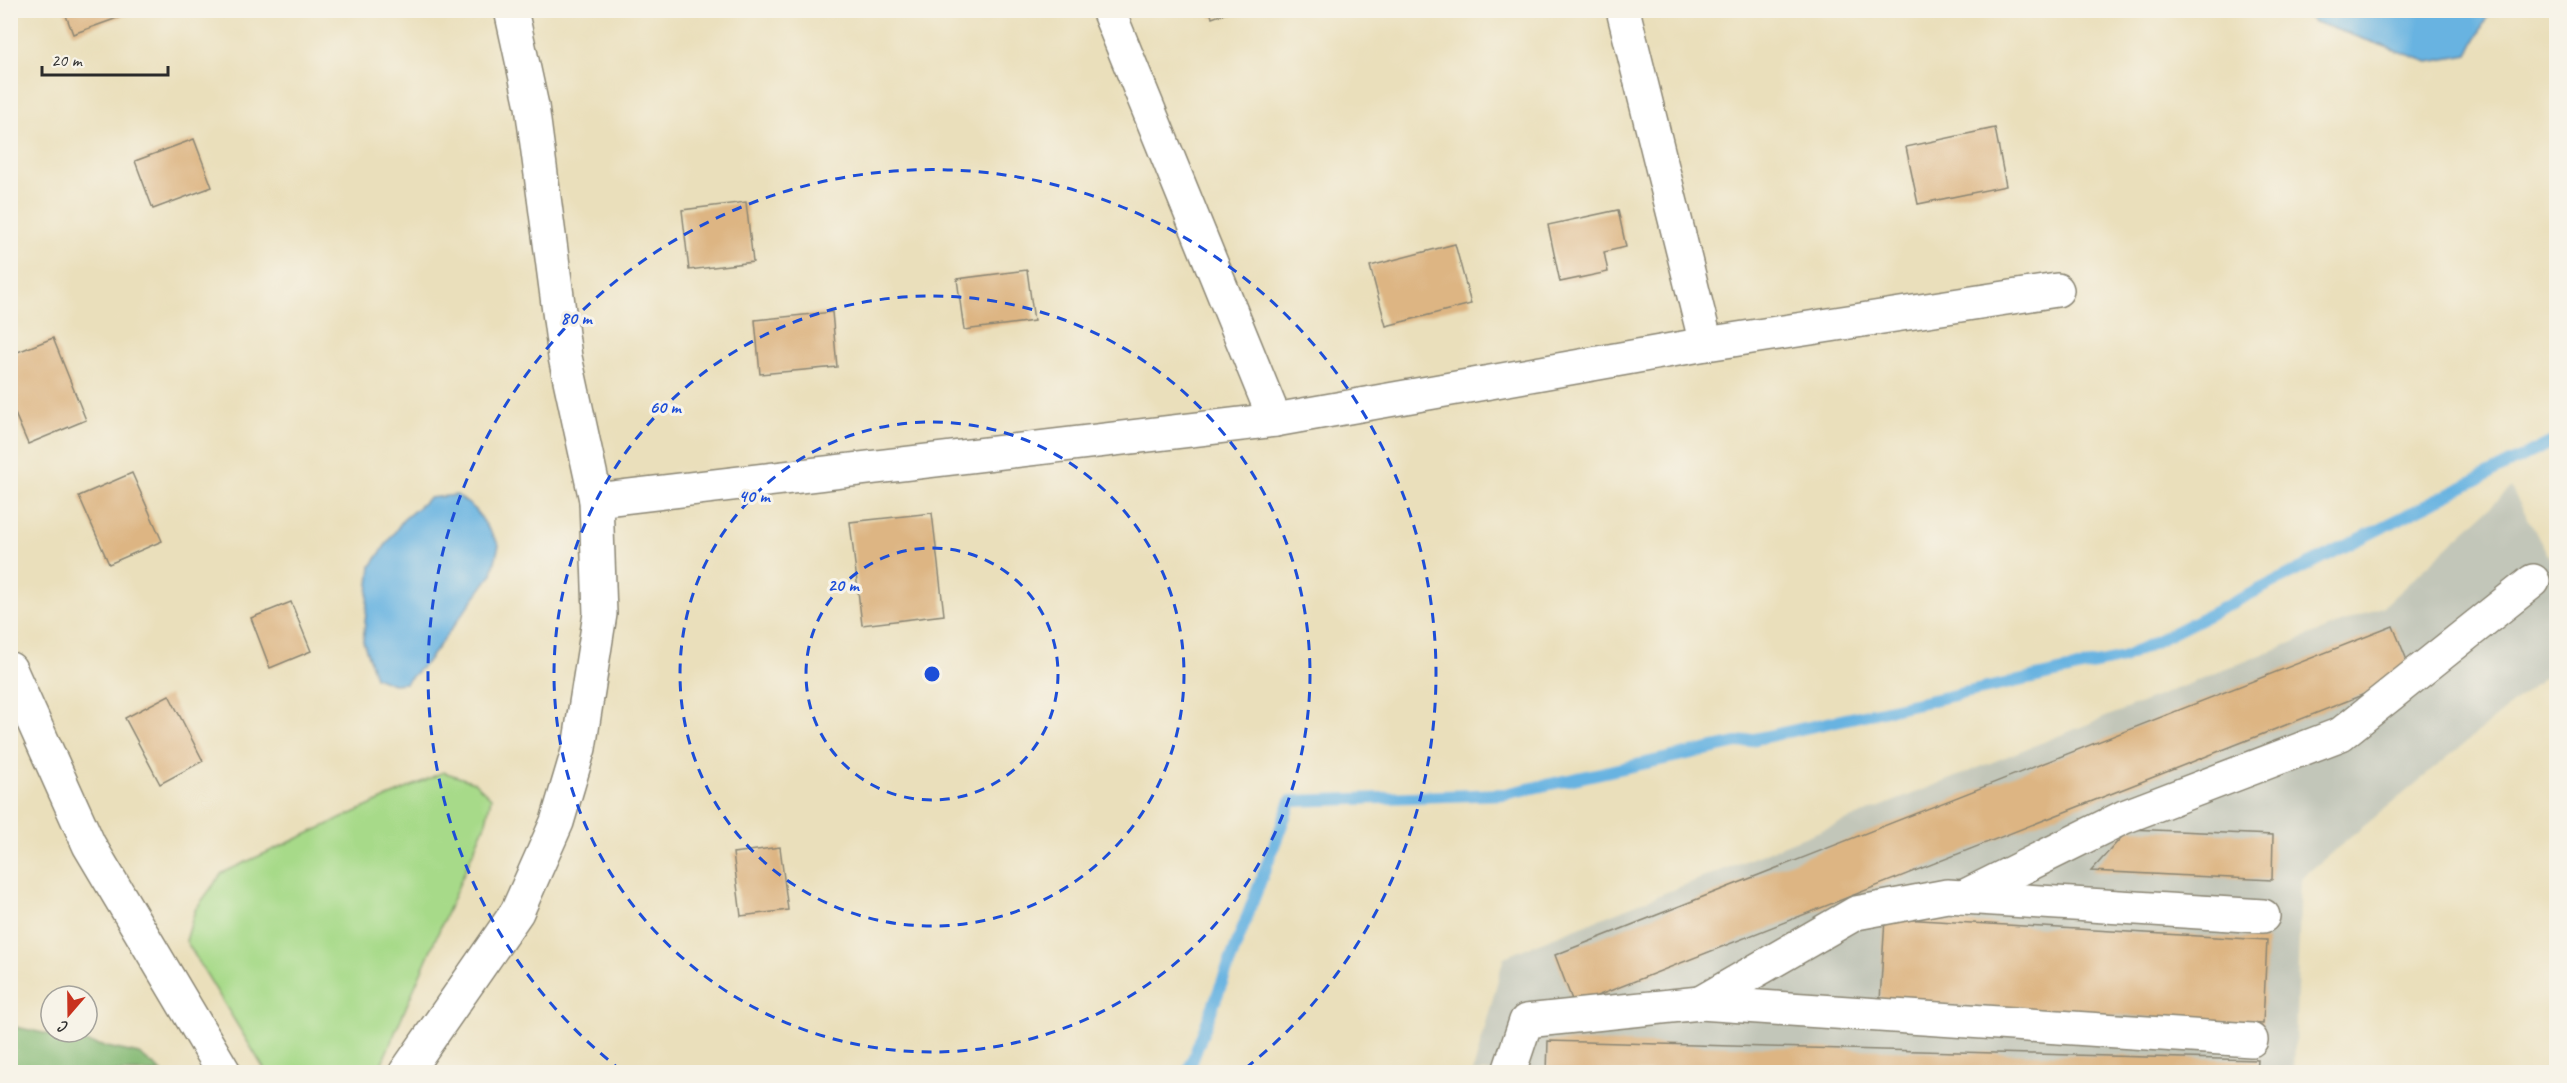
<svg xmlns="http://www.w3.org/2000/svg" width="2567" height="1083" viewBox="0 0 2567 1083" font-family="Caveat,sans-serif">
	<rect width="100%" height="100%" fill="#f7f3e8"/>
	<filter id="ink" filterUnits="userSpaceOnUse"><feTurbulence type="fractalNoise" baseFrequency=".0167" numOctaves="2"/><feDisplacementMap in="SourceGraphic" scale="12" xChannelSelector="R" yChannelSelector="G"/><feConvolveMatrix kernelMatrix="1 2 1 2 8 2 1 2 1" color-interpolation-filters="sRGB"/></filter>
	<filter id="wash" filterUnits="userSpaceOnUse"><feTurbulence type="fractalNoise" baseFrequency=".008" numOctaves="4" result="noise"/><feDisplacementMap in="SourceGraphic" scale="24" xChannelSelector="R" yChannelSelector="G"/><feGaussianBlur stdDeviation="1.35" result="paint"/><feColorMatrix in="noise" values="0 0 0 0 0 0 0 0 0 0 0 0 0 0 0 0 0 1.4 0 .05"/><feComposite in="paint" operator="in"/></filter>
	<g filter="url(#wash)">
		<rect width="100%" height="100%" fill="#eadfbb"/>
		<path fill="#c2c6b9" d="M2511,488L2556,569V668L2301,878L2294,1072H1473L1504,957L2384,606Z"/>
		<path fill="#a7da89" stroke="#69825a" stroke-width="1.5" d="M443,772L474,782L491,798L486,822L378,1072H266L186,941L195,910L222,873Z"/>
		<path fill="#85ba75" stroke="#587250" stroke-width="1.5" d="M11,1026L139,1054L162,1072H11Z"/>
		<g fill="#68b3e1" stroke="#4a6f86" stroke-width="1.5">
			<path d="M2305,11H2490L2468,55L2429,62L2312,21Z"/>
			<path d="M457,495L476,510L499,545L492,574L427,662L405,683L393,684L375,677L363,641L371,566L403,520L429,498Z"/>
		</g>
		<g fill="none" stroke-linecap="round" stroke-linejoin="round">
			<path stroke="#68b3e1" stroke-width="12" d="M1188,1072L1291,801L1505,794L2123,658L2556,440"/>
		</g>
		<g id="blocks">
			<g fill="#ddb583">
				<path d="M64,10H137V11L73,34Z"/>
				<path d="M1210,10H1231V11L1212,18Z"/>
				<path d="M1995,128L2006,186L1918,204L1906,147Z"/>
				<path d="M194,139L212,187L153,209L135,161Z"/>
				<path d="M746,202L753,262L689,270L682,210Z"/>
				<path d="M1618,210L1626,247L1604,252L1608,272L1560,282L1548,225Z"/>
				<path d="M1455,244L1471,304L1386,326L1370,266Z"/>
				<path d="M1027,270L1034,321L964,330L957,279Z"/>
				<path d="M832,312L837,367L760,374L755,320Z"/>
				<path d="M53,338L86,420L28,444L10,402V355Z"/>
				<path d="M132,473L162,541L109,564L79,496Z"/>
				<path d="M932,513L944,615L862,625L850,522Z"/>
				<path d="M291,602L311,651L270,668L251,618Z"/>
				<path d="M2393,626L2413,675L1574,1005L1555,955Z"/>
				<path d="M169,695L203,761L160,784L125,718Z"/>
				<path d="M2129,829L2273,835L2272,880L2091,871Z"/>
				<path d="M780,847L788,910L741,916L733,853Z"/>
				<path d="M1885,918L2267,940L2263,1024L1880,1001Z"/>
				<path d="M1548,1041L2258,1060L2257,1072H1547Z"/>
			</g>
		</g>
	</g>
	<g filter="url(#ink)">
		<use href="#blocks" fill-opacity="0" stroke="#8a8573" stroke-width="1.5"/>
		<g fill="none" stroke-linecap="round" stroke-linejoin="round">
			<g stroke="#8a8573" stroke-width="36">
				<g id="minor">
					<path d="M1108,10L1275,420"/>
					<path d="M1623,10L1706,344"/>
					<path d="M596,500L1275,420L1706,344L2057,290"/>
					<path d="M10,669L89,845L224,1072"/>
					<path d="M1963,897L2124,817L2341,734L2533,581"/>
					<path d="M1700,1003L1856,913L1947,896L2263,916"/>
					<path d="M406,1072L517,912L557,822L579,748L600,614L596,500L565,357L532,106L511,10"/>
					<path d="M1509,1072L1526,1021L1700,1003L2251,1040"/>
				</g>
			</g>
			<use href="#minor" stroke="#fff" stroke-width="33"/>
		</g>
	</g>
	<g fill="none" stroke="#1d4ed8" stroke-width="3" stroke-dasharray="10 8">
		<circle cx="932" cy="674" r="126"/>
		<circle cx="932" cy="674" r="252"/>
		<circle cx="932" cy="674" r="378"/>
		<path d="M622 1071A504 504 0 1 1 1242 1071"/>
	</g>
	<circle cx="932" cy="674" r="9" fill="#1d4ed8" stroke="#f7f3e8" stroke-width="3"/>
	<g font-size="18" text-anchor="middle" font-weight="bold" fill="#1d4ed8" stroke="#f7f3e8" stroke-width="6" stroke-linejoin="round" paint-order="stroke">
		<text x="576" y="324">80 m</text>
		<text x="665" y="413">60 m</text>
		<text x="754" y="502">40 m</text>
		<text x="843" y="591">20 m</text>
	</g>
	<rect width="2567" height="1083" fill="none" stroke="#f7f3e8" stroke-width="36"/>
	<g transform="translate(69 1014) rotate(200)"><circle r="28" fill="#f7f3e8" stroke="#a5a39c" stroke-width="1.5"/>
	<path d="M0-4.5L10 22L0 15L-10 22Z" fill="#c8321e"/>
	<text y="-9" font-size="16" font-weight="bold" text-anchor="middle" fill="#2b2b2b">С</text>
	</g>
	<path d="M42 66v9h126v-9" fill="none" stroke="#2b2b2b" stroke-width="3"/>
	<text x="51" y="66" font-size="18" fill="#2b2b2b" stroke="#f7f3e8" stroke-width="4.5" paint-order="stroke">20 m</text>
</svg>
